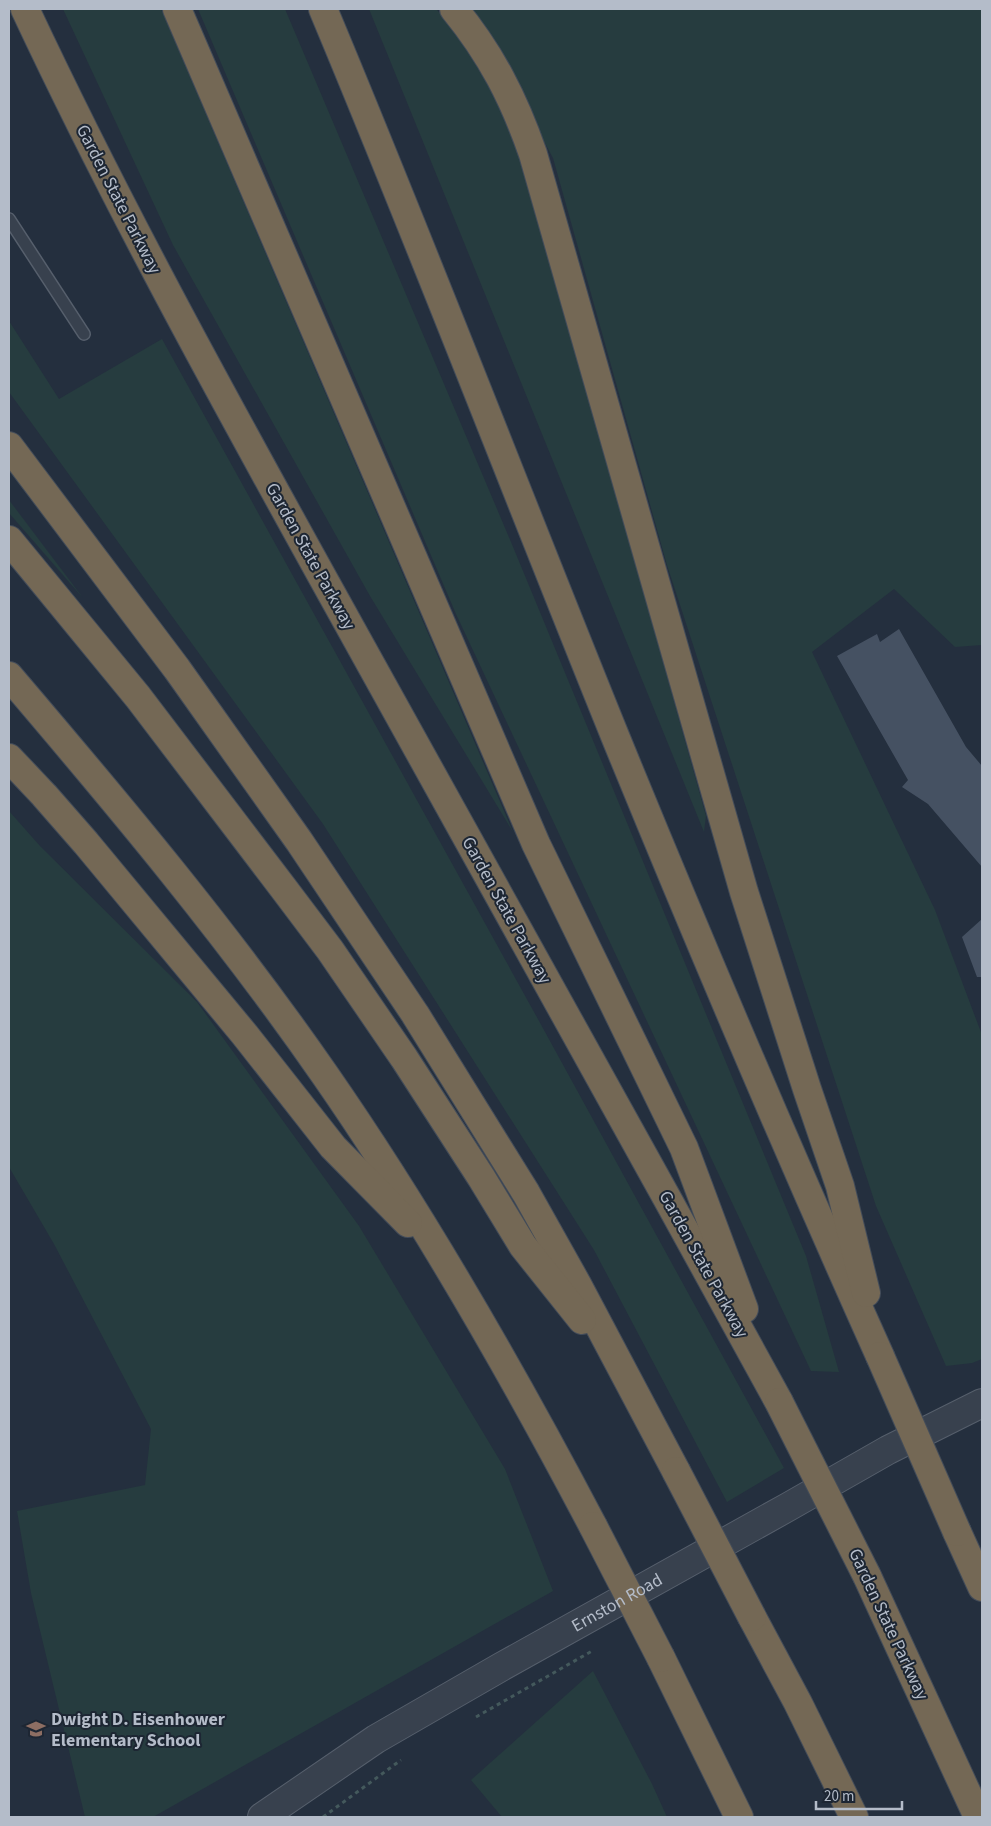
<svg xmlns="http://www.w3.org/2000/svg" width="991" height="1826" viewBox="0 0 991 1826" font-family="'Source Sans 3',sans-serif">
	<rect width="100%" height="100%" fill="#242f3e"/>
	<g fill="#263c3f">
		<path d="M63,9H161L513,832L370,596L173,245Z"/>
		<path d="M198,9H285L511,542L806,1256L839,1372L811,1371L456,614Z"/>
		<path d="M369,9H436L460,34L517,139L706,816L704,832Z"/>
		<path d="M463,9H982V645L955,647L894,589L812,652L935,910L982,1035V1359L972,1363L946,1366L876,1206L667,565L553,158L490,40Z"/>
		<path d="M9,321L59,399L162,339L539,1021L784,1468L727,1502L594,1250L323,824L9,392Z"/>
		<path d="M9,500L83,598L9,513Z"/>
		<path d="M9,811L40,846L197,1002L359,1226L505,1469L553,1591L153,1817H85L31,1593L17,1511L145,1485L151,1429L54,1244L9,1167Z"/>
		<path d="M593,1671L652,1784L667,1817H502L471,1780Z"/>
	</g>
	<g fill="#455162">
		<path d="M899,629L966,747L982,766V867L928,804L902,787L908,780L837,656L877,634L880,642Z"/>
		<path d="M982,919V977H977L962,937Z"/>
	</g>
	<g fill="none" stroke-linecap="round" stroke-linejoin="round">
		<g stroke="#565f6c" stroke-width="14">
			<path id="service" d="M9,219L84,334"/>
		</g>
		<g stroke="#565f6c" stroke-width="30">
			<g id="tertiary">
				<path id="s1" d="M262,1817L376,1739L501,1667L788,1507L888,1450L982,1403"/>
			</g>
		</g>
		<g stroke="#434c59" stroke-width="30">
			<g id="motorway">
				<path d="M25,9C116,203 220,392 324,580C475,854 629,1127 779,1402"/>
				<path d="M177,9L536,844L684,1148L744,1309"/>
				<path d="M323,9C424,250 517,494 615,736C700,944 788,1151 880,1356"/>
				<path d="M454,9C491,54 514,99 533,154L744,892L807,1089L840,1186L866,1293"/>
				<path d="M9,446L177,669L299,841L415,1014L526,1193L577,1284L676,1471"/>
				<path d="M9,540L138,697L284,889L330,950L404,1058L481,1177L523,1246L582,1320"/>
				<path d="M9,676C119,805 228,935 325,1075C425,1219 512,1372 593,1526"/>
				<path d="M9,758L44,795L86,843L245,1035L333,1147L408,1223"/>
				<path d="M957,1532L982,1587"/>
				<path d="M867,1576L978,1817"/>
				<path d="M752,1617L798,1703L854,1817"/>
				<path d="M661,1658L739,1817"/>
			</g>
		</g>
		<g stroke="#44595c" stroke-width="3" stroke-dasharray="4 4" stroke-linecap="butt">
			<path d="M476,1717L592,1651"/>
			<path d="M323,1817L401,1760"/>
		</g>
		<use href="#service" stroke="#38414e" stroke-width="11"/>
		<use href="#tertiary" stroke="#38414e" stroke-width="28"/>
		<use href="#motorway" stroke="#746855" stroke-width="28"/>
		<g stroke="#434c59" stroke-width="30" stroke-linecap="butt">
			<g id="motorway-bridge">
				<path d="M880,1356L957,1532"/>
				<path d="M779,1402L867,1576"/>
				<path d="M676,1471L752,1617"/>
				<path d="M593,1526L661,1658"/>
			</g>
		</g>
		<use href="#motorway-bridge" stroke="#746855" stroke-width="28"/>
	</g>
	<defs>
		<g id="school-bare" transform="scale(1.5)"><path d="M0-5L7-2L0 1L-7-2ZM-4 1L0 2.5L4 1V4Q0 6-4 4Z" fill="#8d6e63" stroke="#1d2633" stroke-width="2.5" paint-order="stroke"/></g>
	</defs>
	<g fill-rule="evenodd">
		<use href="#school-bare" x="36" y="1729"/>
	</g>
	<g text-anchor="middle" stroke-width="4" stroke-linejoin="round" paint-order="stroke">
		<g font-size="18" fill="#b4bcc9" stroke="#1d2633">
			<text transform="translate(119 199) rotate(63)" y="6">Garden State Parkway</text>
			<text transform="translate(311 556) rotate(61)" y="6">Garden State Parkway</text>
			<text transform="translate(507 910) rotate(61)" y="6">Garden State Parkway</text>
			<text transform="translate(704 1264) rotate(61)" y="6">Garden State Parkway</text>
			<text dy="6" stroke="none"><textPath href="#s1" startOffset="415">Ernston Road</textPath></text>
			<text transform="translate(889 1624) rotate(65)" y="6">Garden State Parkway</text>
		</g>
		<g font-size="18" font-weight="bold" fill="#b4bcc9" stroke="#1d2633" text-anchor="start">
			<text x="51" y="1725">Dwight D. Eisenhower<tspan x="51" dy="21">Elementary School</tspan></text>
		</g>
	</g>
	<rect width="991" height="1826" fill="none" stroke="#b4bcc9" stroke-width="20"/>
	<path d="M816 1801v8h86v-8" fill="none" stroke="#b4bcc9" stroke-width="2.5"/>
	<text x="824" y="1801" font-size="15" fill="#b4bcc9" stroke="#1d2633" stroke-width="4" paint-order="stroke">20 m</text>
</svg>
